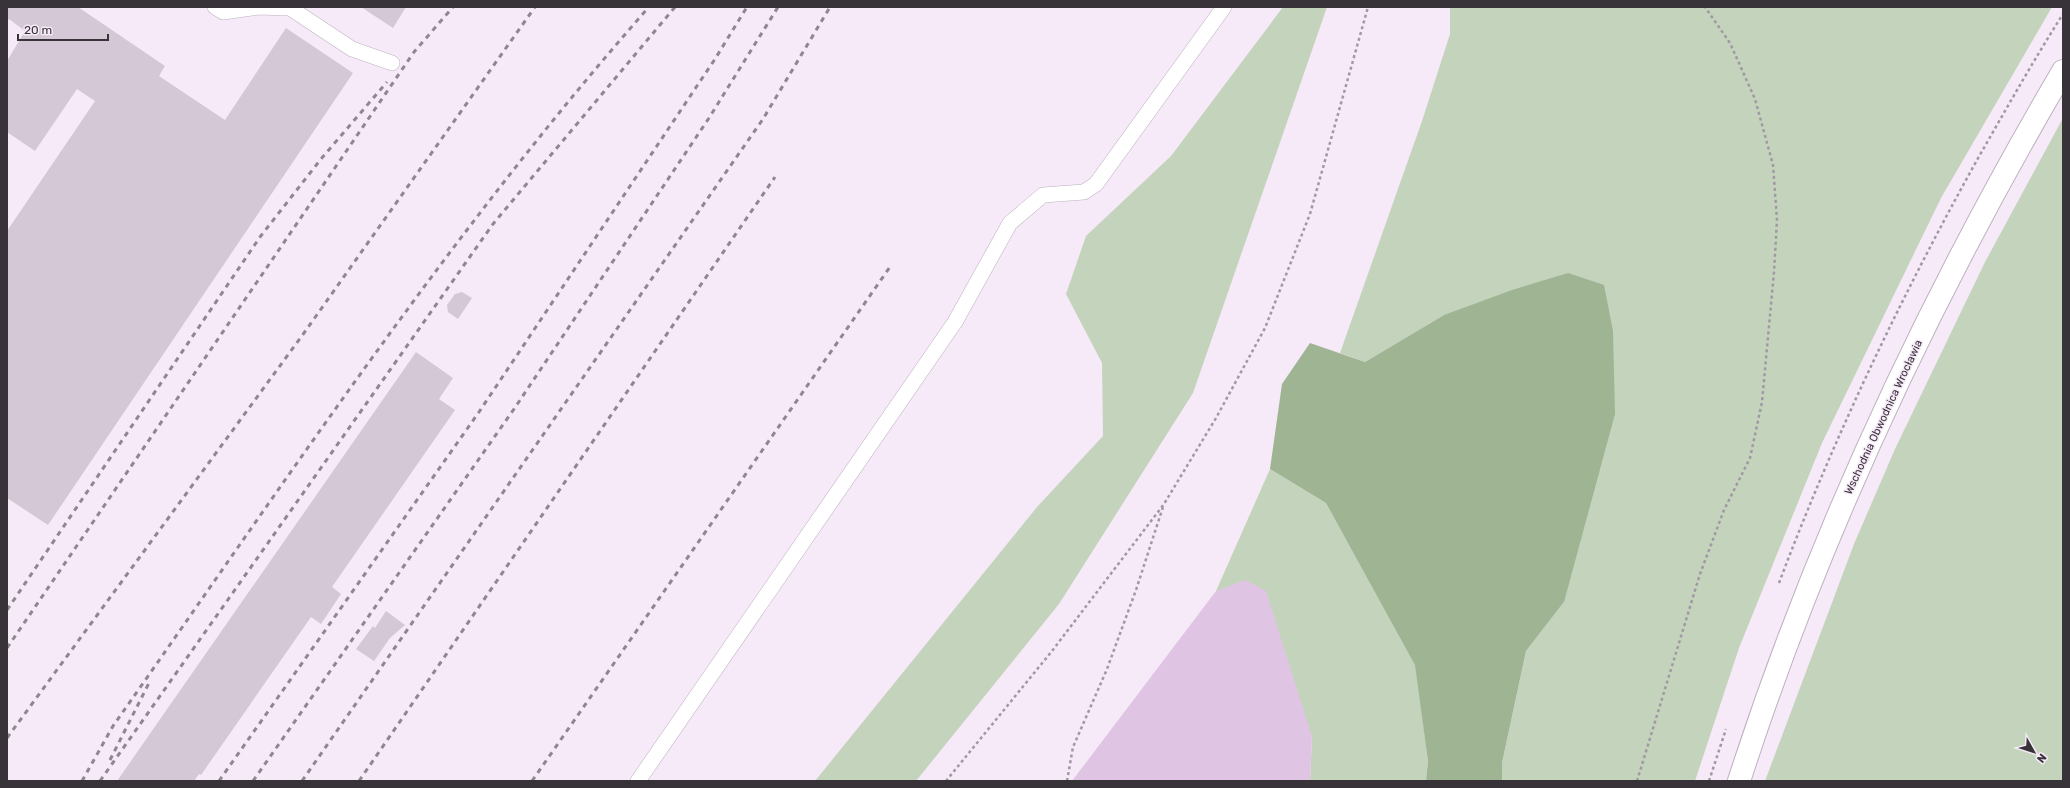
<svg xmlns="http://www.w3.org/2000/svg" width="2070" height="788" viewBox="0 0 2070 788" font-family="Rubik,sans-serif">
	<rect width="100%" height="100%" fill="#f6e9f8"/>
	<g fill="#c4d4bc">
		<path d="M1283,7H1327L1193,393L1059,604L916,781H815L1037,507L1103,436L1102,363L1066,294L1086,236L1171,156Z"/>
		<path d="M1450,7H2052L1941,198L1822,443L1739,648L1695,781H1502V763L1526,651L1564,602L1444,315L1365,362L1340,353L1422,121L1450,34Z"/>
		<path d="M2063,118V781H1765L1854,544L1895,449L1985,262Z"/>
		<path d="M1270,469L1326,503L1416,665L1428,761L1426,781H1310L1312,737L1216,591Z"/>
	</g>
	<path fill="#9eb493" d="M1568,273L1604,285L1613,331L1615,414L1564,602L1526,651L1502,763V781H1426L1428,761L1415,665L1326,503L1270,469L1282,384L1310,343L1365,362L1444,315L1512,290Z"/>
	<path fill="#dfc4e3" d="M1245,580L1266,591L1312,737L1310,781H1072L1216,591Z"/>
	<g fill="#d5c8d6">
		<path d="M7,7H78L165,66L159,76L225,120L286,28L353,73L48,525L7,498V231L95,101L77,89L35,151L7,132V61L25,31L9,19L7,22Z"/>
		<path d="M361,7H406L393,28Z"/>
		<path d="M462,292L472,298L458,319L448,312L447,305L455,294Z"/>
		<path d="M416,352L453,378L439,399L455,410L332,587L341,594L321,624L311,617L201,775L199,774L194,781H117Z"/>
		<path d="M386,611L405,625L390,638L374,661L356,649L373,626L375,628Z"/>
	</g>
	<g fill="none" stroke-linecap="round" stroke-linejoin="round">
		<g stroke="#bdb1bf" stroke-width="16">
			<g id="lane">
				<path d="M215,7L223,12L259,7L290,8L352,49L392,63"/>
				<path d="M638,781L955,322L1010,223L1043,195L1084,192L1096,184L1224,7"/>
			</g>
		</g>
		<g stroke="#bdb1bf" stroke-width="24">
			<path id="primary" d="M1739,781C1819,533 1931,296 2063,71"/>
		</g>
		<g stroke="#a198a3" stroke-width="2.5" stroke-dasharray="3 3" stroke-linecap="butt">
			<path d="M1779,583C1834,437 1901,297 1977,160C2005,111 2033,61 2063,14"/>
			<path d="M946,781L1052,651L1164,504L1216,418L1265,328L1310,214L1368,7"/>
			<path d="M1067,781L1073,747L1107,669L1136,590L1163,507"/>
			<path d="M1637,781L1700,574L1724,510L1750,458L1762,402L1774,272L1777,220L1773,165L1755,99L1730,43L1705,7"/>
			<path d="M1709,781L1726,729"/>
		</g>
		<use href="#lane" stroke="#fff" stroke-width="15"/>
		<use href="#primary" stroke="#fff" stroke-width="22"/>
		<g stroke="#8f8690" stroke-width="3" stroke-dasharray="5 5" stroke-linecap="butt">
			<path d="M7,610L260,237L321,159L387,82"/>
			<path d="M7,648L414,52L453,7"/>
			<path d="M7,738L304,333L535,7"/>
			<path d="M110,760L150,681"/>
			<path d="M82,781L113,726C285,482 451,231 649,7"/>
			<path d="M100,781L493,224L675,7"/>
			<path d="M219,781L479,412L715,59L747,7"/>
			<path d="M253,781L514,409L709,118L778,7"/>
			<path d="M302,781L763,119L830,7"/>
			<path d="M359,781L775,177"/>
			<path d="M532,781L892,264"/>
		</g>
	</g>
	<g text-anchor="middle" stroke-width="3" stroke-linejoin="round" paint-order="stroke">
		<g font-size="11" fill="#383339" stroke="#f6e9f8">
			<text transform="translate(1883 417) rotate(-65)" y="4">Wschodnia Obwodnica Wrocławia</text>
		</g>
	</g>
	<rect width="2070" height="788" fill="none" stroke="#383339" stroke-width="16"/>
	<g transform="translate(2034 752) rotate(129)" stroke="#f6e9f8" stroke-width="3" paint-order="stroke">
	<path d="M0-3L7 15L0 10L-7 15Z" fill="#383339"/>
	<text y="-6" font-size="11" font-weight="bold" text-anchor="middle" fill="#383339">N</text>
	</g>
	<path d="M18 34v6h90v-6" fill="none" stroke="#383339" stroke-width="2"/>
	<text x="24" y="34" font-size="12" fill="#383339" stroke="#f6e9f8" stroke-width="3" paint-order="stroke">20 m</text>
</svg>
